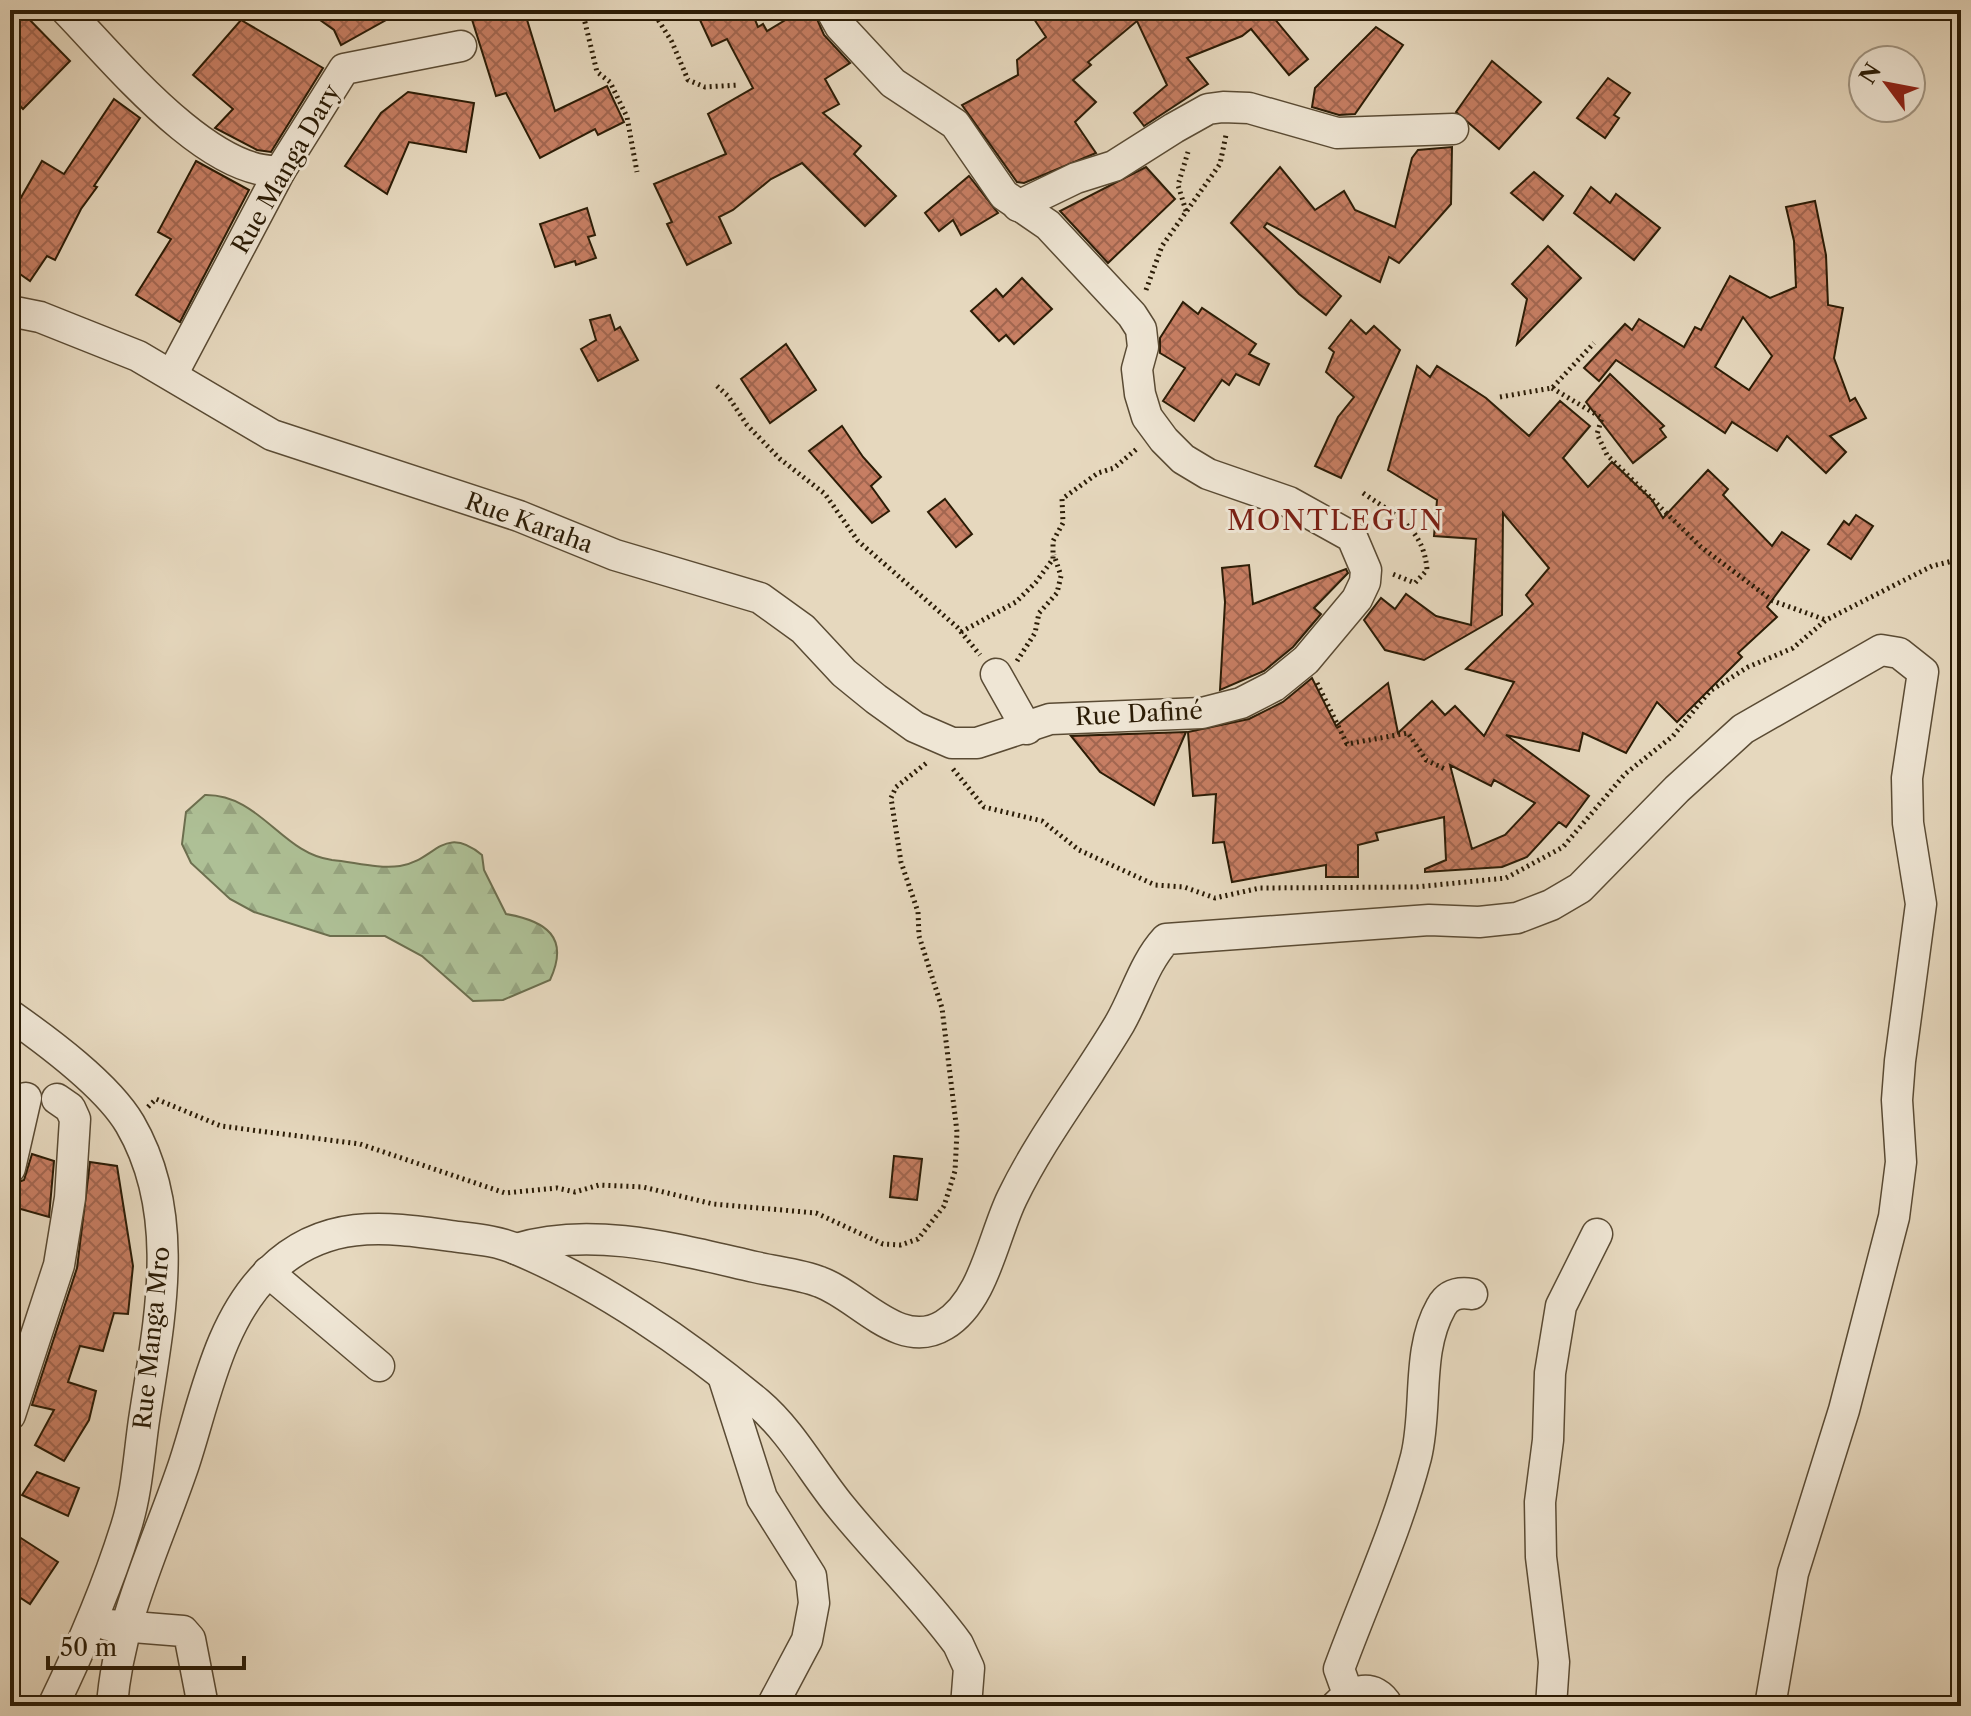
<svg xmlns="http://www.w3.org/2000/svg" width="1971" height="1716" viewBox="0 0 1971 1716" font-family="'Libre Caslon Text',serif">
	<defs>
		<pattern id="forest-firs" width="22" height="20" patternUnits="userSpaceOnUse" patternTransform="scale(2)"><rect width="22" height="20" fill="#aec096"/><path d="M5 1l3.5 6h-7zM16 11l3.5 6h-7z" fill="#96a480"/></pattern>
		<pattern id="building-cross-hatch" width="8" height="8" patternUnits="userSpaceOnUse" patternTransform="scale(2)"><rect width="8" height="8" fill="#c77e63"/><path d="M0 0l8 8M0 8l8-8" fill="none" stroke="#a26650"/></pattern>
	</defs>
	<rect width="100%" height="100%" fill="#e6d8be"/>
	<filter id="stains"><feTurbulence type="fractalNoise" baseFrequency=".0025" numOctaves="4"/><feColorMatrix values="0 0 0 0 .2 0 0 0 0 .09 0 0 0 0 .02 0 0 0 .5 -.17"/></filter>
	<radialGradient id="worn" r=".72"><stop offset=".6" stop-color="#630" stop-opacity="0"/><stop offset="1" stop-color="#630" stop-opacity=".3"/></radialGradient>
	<path fill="url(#forest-firs)" stroke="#6c6e4e" stroke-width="2" d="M205,795C260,794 282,854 332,860C354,862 378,869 400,866C435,861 443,823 482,855L484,870L506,914C546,921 570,937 550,980L503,1000L473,1001L422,956L385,936H330L254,912L230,899L191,863L182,844L186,812Z"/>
	<g fill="url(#building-cross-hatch)" stroke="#2b1c06" stroke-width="2" fill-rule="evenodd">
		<path d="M306,10H404L341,45L334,30Z"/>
		<path d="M469,10H524L555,111L607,86L624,122L598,135L595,129L540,158L506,93L496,96Z"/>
		<path d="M725,10H751L758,27L763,24L767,31L802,10H813L824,35L850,63L825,79L839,104L823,113L861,146L854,154L896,196L865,226L802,163L771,179L733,210L719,217L731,243L687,265L667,224L672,222L654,184L726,154L708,114L753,88L727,39L712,46L700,20Z"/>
		<path d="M1028,10H1271L1269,12L1308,59L1289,75L1251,29L1242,36L1187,58L1208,84L1144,126L1134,113L1167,85L1137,21L1088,62L1091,65L1073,80L1096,102L1075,122L1096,153L1024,183L1017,182L962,105L1018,75L1017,60L1046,37Z"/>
		<path d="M22,12L70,61L23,109L10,96V24Z"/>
		<path d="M241,20L323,68L271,152L257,150L215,128L233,109L193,75Z"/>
		<path d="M1376,27L1403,45L1355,114L1339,115L1312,107L1315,88Z"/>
		<path d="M1492,61L1541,102L1499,149L1456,112Z"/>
		<path d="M1608,78L1630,93L1614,115L1619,118L1605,138L1577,118Z"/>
		<path d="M408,92L474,103L466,152L409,142L387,194L345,166L381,113Z"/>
		<path d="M114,99L140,118L94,186L97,187L81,209L55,260L47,256L30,281L10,267V226L19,201L42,161L64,174Z"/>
		<path d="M1452,147L1451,204L1399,263L1389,257L1380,282L1267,223L1264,227L1341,296L1326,315L1299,294L1231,223L1280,167L1315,210L1344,191L1355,210L1395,227L1412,158L1418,150Z"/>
		<path d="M196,161L249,190L180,322L136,295L171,239L158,232Z"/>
		<path d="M1146,167L1175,199L1108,263L1060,211Z"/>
		<path d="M1534,172L1563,196L1543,220L1511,193Z"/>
		<path d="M969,176L998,213L961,235L953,220L939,231L925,213Z"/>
		<path d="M1591,187L1610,203L1616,194L1660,228L1634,260L1574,213Z"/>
		<path d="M1815,201L1826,255L1828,305L1843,308L1834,358L1850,401L1855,398L1866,418L1830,436L1846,452L1826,473L1787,436L1777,451L1732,422L1725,433L1616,360L1599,381L1584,368L1625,324L1632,330L1639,319L1684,347L1695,327L1701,330L1730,276L1770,298L1796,287L1794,241L1786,207ZM1743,317L1772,356L1749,390L1715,367Z"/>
		<path d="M587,208L595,235L588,237L596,258L576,265L575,261L555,267L540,224Z"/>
		<path d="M1548,246L1581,278L1517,344L1527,299L1512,284Z"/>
		<path d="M1022,278L1052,309L1014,344L1006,335L999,341L971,311L996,289L1003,297Z"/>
		<path d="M1183,302L1198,314L1202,308L1256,344L1249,354L1269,364L1259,385L1236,374L1229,385L1222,380L1194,421L1163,401L1185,368L1160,353V338Z"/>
		<path d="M610,315L615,330L620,327L638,360L598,381L581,349L596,340L590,320Z"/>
		<path d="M1351,320L1366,334L1374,326L1400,350L1341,478L1315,466L1338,417L1354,397L1326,372L1334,352L1329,348Z"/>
		<path d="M786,344L816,390L770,423L741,379Z"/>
		<path d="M1417,366L1430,377L1437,366L1486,398L1529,436L1560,401L1590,426L1563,458L1588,487L1612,462L1652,500L1663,518L1708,470L1728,489L1723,495L1772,546L1782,532L1809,550L1767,607L1777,617L1738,653L1742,657L1677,722L1657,702L1626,753L1583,733L1579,751L1506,735L1589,796L1566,827L1559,822L1527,857L1502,867L1425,872V869L1446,860L1444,817L1376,833L1378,840L1358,845V877H1326V865L1232,882L1224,842L1213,843L1216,794L1193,796L1188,732L1249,719L1283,702L1312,678L1336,726L1388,683L1398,733L1432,701L1445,715L1455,706L1484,736L1514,682L1466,669L1533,604L1526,595L1549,568L1503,513L1502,615L1424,660L1385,650L1364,620L1381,598L1395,609L1406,594L1436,616L1471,625L1476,539L1434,536L1437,500L1388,470ZM1450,765L1491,786L1494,780L1535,803L1505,835L1472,849Z"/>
		<path d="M1610,374L1664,426L1660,429L1666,437L1633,463L1586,402Z"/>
		<path d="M842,426L863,457L881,477L871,486L889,511L872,523L809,451Z"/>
		<path d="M945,499L972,534L956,547L928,512Z"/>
		<path d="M1856,515L1873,526L1851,559L1828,544L1844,521L1849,525Z"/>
		<path d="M1249,565L1253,604L1346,569L1348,573L1314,608L1321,614L1293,647L1264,671L1220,690L1225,602L1222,568Z"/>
		<path d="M1186,732L1154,805L1100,772L1071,736Z"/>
		<path d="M32,1154L54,1161L49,1217L10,1206L11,1185L24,1180Z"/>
		<path d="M894,1156L922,1159L917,1200L890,1197Z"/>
		<path d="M90,1162L117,1166L133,1266L128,1314L114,1313L103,1351L80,1346L68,1382L96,1391L89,1420L64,1461L35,1445L54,1410L32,1405L77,1268Z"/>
		<path d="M37,1472L79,1488L68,1516L22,1495Z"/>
		<path d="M10,1531L58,1562L30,1604L10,1591Z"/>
	</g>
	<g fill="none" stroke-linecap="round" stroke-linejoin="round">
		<g stroke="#5a4b34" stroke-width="33">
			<g id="minor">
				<path d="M66,10C113,58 208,176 280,171"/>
				<path d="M1018,206L1076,178L1114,166L1174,128L1208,109L1223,107L1249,108L1337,133L1453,129"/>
				<path d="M10,311L40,317L138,356L272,435L519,516L615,555L760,598L803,629L844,673L876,699L915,727L952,743H977L1050,719L1202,713L1241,703L1274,686L1306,660L1357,599L1365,582L1366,570L1352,537L1289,502L1208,474L1183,459L1164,440L1147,417L1140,394L1137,369L1143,347L1141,329L1132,315L1048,225L1004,195L955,124L893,83L840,26L831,10"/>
				<path d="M172,375L280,171L344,69L461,46"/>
				<path d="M996,674L1027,729"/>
				<path d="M10,1015C47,1041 107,1085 130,1124C183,1215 159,1321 144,1420C139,1454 137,1493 126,1527C107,1588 81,1648 53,1706"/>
				<path d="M10,1168L26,1098"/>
				<path d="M516,1249C592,1225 680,1250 755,1267C776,1272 800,1274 820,1282C859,1296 900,1352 944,1325C984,1301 993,1237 1012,1198C1042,1136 1085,1082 1120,1023C1136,995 1144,963 1166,939L1429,920L1479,922L1517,918L1551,905L1580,888L1677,789L1743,729L1881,650L1899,653L1923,672L1907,778L1908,823L1921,904L1900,1061L1897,1100L1901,1162L1894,1217L1844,1410L1793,1573L1770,1706"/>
				<path d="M268,1272L379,1366"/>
				<path d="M724,1379L762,1498L811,1576L814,1603L807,1640L772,1706"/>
				<path d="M10,1415L59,1265L70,1198L75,1119L70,1108L57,1099"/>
				<path d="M108,1625L183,1631L190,1639L203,1706"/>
				<path d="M1348,1694L1339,1669C1365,1598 1397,1530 1416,1457C1428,1409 1416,1351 1441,1307C1448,1294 1459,1292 1472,1294"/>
				<path d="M112,1706C118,1621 157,1544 184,1464C205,1400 219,1319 270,1271C323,1219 383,1226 451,1236C473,1239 495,1240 516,1249C600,1284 688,1345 758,1403C792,1432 813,1473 841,1507C879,1554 923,1596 958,1644L969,1668L966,1706"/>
				<path d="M1336,1706C1352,1690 1374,1682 1388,1706"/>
				<path d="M1551,1706L1554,1662L1541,1557L1540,1502L1548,1440L1550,1373L1561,1306L1597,1234"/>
			</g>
		</g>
		<g stroke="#2b1c06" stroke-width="5" stroke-dasharray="2 4" stroke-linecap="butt">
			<path d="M582,10L597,72L610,82L627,117L637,172"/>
			<path d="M652,10L672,42L688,80L705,87L738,85"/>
			<path d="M1186,211L1178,185L1188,152"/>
			<path d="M1146,290L1162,246L1220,164L1226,135"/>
			<path d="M717,386L728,396L747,425L780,459L825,494L858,541L957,627L980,655"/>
			<path d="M1552,388L1602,418L1597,434L1607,455L1701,547L1773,601L1826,620"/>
			<path d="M1500,397L1552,388L1594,343"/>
			<path d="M1363,493C1395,515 1424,528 1427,570L1415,583L1390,573"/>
			<path d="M961,632L1016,602L1036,582L1053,559V541L1063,523L1062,499L1098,473L1114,468L1139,447"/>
			<path d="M1017,661L1035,633L1039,613L1057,593L1061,576L1054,555"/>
			<path d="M1317,683L1347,744L1408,733L1426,760L1445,769"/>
			<path d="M953,769L984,807L1042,821L1079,850L1155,885L1184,887L1215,898L1260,888L1416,887L1506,878L1563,847L1625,774L1673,736L1710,691L1748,667L1793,648L1826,620L1932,566L1961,559"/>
			<path d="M10,863L18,848V829"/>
			<path d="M148,1107L156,1099L221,1126L360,1144L505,1193L557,1188L575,1192L599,1185L643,1187L713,1204L816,1213L883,1244L901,1245L918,1239L944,1206L955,1171L957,1132L942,1008L919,936L918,912L901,862L891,798L896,787L929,761"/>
		</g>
		<use href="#minor" stroke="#efe6d5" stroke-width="30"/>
	</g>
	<g text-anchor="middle" stroke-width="6" stroke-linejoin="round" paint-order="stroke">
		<g font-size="24" fill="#2b1c06" stroke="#efe6d5">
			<text transform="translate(286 169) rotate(-60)" y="8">Rue Manga Dary</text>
			<text transform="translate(529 523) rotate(20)" y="8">Rue Karaha</text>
			<text transform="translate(1139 714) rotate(-3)" y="8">Rue Dafiné</text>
			<text transform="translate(152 1338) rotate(-84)" y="8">Rue Manga Mro</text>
		</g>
		<g font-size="28" letter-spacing="2" fill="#7a1f14" stroke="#efe6d5">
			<text x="1336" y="530">MONTLEGUN</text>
		</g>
	</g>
	<rect width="1971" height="1716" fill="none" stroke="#e6d8be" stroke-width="40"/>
	<rect x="12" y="12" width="1947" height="1692" fill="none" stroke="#2b1c06" stroke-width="4"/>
	<rect x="20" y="20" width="1931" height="1676" fill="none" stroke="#2b1c06" stroke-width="2"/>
	<g transform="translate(1887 84) rotate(302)"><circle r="38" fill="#efe6d5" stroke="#a19582" stroke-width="2"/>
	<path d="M0-6L14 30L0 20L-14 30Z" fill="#8f2418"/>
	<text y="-12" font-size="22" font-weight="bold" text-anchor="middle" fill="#2b1c06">N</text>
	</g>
	<path d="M48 1656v12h196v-12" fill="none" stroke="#2b1c06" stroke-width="4"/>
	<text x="60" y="1656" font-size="24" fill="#2b1c06" stroke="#efe6d5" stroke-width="6" paint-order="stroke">50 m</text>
	<rect width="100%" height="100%" filter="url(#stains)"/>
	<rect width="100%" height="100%" fill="url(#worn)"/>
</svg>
